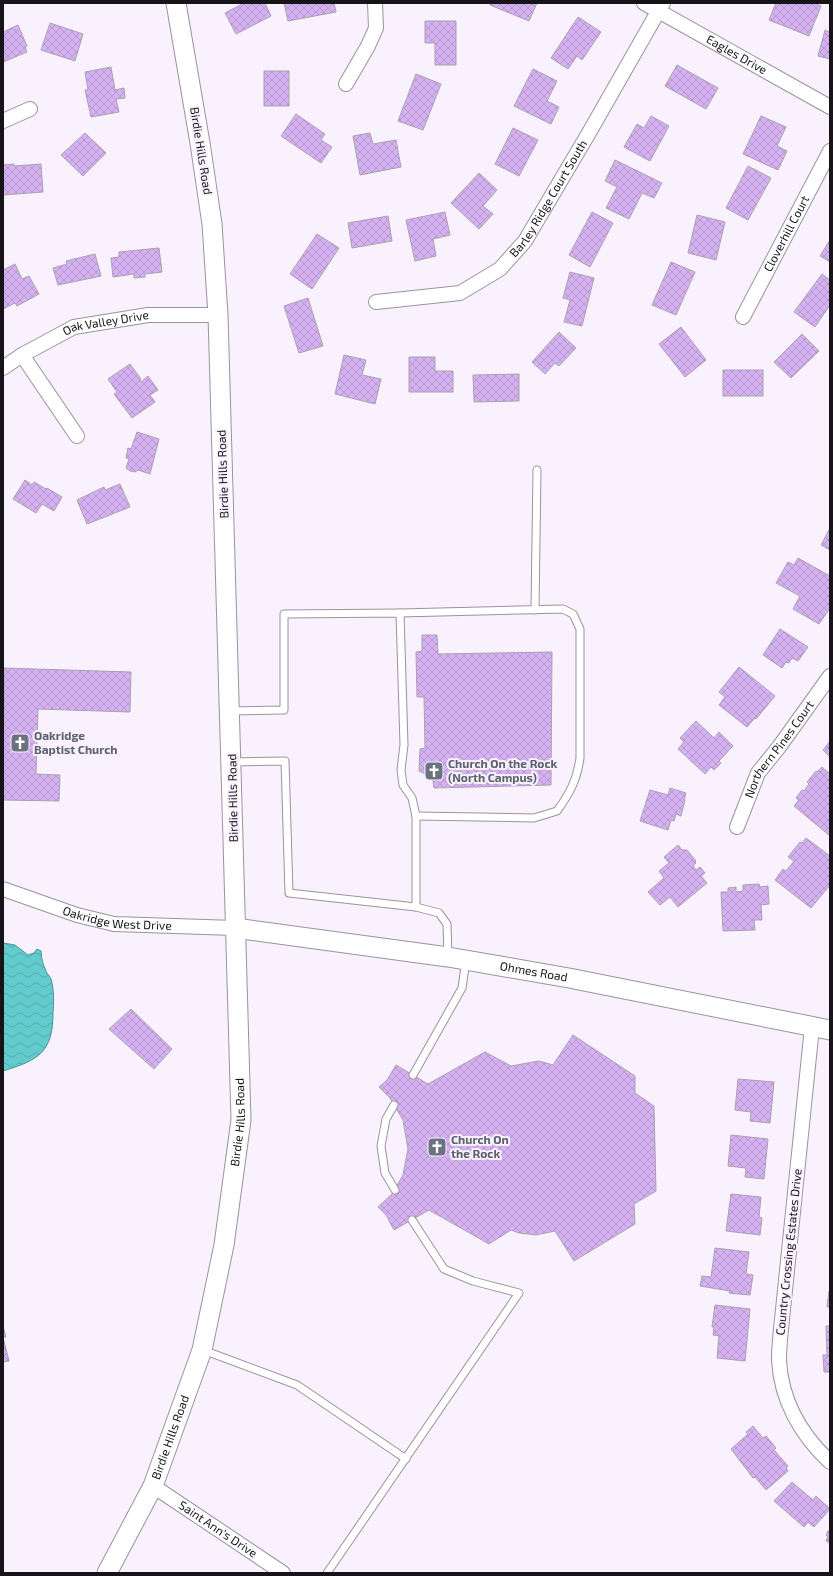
<svg xmlns="http://www.w3.org/2000/svg" width="833" height="1576" viewBox="0 0 833 1576" font-family="'Exo 2',sans-serif">
	<defs>
		<pattern id="water-waves" width="16" height="10" patternUnits="userSpaceOnUse"><rect width="16" height="10" fill="#62cbce"/><path d="M0 5q4-4 8 0t8 0" fill="none" stroke="#54adb0"/></pattern>
		<pattern id="building-cross-hatch" width="8" height="8" patternUnits="userSpaceOnUse"><rect width="8" height="8" fill="#d6b1f2"/><path d="M0 0l8 8M0 8l8-8" fill="none" stroke="#b797cf"/></pattern>
	</defs>
	<rect width="100%" height="100%" fill="#f9f2fe"/>
	<path fill="url(#water-waves)" stroke="#4b9497" d="M3,943L15,945L28,955L34,953L37,949L41,951C41,957 43,965 46,971C47,974 50,976 51,979C54,989 54,1002 53,1013C53,1052 39,1060 3,1071Z"/>
	<g fill="url(#building-cross-hatch)" stroke="#a8a2ad">
		<path d="M244,3H265L271,16L236,34L225,13Z"/>
		<path d="M284,3H334L336,12L288,21Z"/>
		<path d="M490,3H537L529,21L490,5Z"/>
		<path d="M776,3H814L821,6L809,36L769,20Z"/>
		<path d="M578,17L601,32L582,60L577,56L568,69L551,58Z"/>
		<path d="M425,21H456V65H435V43H425Z"/>
		<path d="M50,23L83,34L75,61L41,50Z"/>
		<path d="M18,25L27,46L25,47L27,52L3,62V32Z"/>
		<path d="M825,30L830,32V59L818,56Z"/>
		<path d="M677,65L718,88L706,109L665,86Z"/>
		<path d="M111,67L115,90L124,88L125,98L116,99L119,112L91,117L85,90H88L85,72Z"/>
		<path d="M533,69L557,81L547,101L559,107L551,124L514,106Z"/>
		<rect x="264" y="71" width="25" height="35"/>
		<path d="M416,74L441,84L423,130L398,121Z"/>
		<path d="M296,114L325,134L321,140L332,147L321,163L281,136Z"/>
		<path d="M651,116L669,126L650,161L624,147L637,124L644,128Z"/>
		<path d="M761,116L786,127L777,146L787,151L778,170L743,154Z"/>
		<path d="M513,128L538,140L519,176L495,164Z"/>
		<path d="M85,133L106,153L83,176L61,155Z"/>
		<path d="M370,133L373,144L396,140L401,167L360,175L353,136Z"/>
		<path d="M615,160L662,183L654,198L642,193L629,219L606,208L617,187L605,181Z"/>
		<path d="M14,164V166L41,164L43,192L3,195V165Z"/>
		<path d="M748,166L771,178L748,220L726,208Z"/>
		<path d="M479,173L497,190L483,206L493,214L479,229L451,203Z"/>
		<path d="M445,212L450,235L433,239L436,256L415,261L406,220Z"/>
		<path d="M592,212L613,223L590,267L569,255Z"/>
		<path d="M697,215L725,222L716,260L688,253Z"/>
		<path d="M388,216L392,241L352,248L348,223Z"/>
		<path d="M317,234L339,248L312,289L290,274Z"/>
		<path d="M830,240V262L820,256Z"/>
		<path d="M159,248L162,272L145,274V277L134,278V274L113,277L111,258L119,257V252Z"/>
		<path d="M95,254L101,276L58,285L53,268L67,264L66,261Z"/>
		<path d="M671,262L695,272L676,315L652,305Z"/>
		<path d="M15,264L22,279L29,276L39,294L17,306L15,303L3,309V270Z"/>
		<path d="M570,272L594,278L582,326L564,322L570,300L563,298Z"/>
		<path d="M822,274L830,280V305L815,327L794,312Z"/>
		<path d="M308,298L323,346L299,353L284,306Z"/>
		<path d="M681,327L706,360L685,377L659,344Z"/>
		<path d="M559,332L576,348L559,366L555,363L545,374L532,362Z"/>
		<path d="M802,334L819,351L791,378L774,362Z"/>
		<path d="M344,355L366,360L362,375L381,379L375,404L335,394Z"/>
		<path d="M409,357H435V371H453V392H409Z"/>
		<path d="M130,364L141,379L140,380L141,382L148,376L158,390L150,395L155,402L132,418L114,394L117,392L108,379Z"/>
		<rect x="723" y="370" width="40" height="26"/>
		<path d="M519,374V401L474,402L473,375Z"/>
		<path d="M137,432L159,439L150,474L138,470L135,472L130,471L126,468L129,459L126,458L128,448L131,449Z"/>
		<path d="M25,480L32,485L34,482L46,489L47,488L62,497L54,511L42,504L36,513L13,499Z"/>
		<path d="M120,484L130,507L87,524L77,500L104,487L105,490Z"/>
		<path d="M830,528V550L821,545Z"/>
		<path d="M798,558L830,576V608L819,624L793,609L800,596L776,583L788,562L794,565Z"/>
		<path d="M780,629L808,647L798,661L792,658L789,663L786,662L782,668L763,655Z"/>
		<path d="M422,635H437L438,654L552,652L551,785L434,788L433,781L427,775L419,771L420,749L425,748L424,697H417L416,652L422,651Z"/>
		<path d="M739,667L775,696L756,719L755,718L747,727L719,705L725,697L719,692Z"/>
		<path d="M4,668L131,672L130,712L38,709L36,774L60,775L59,801L3,800Z"/>
		<path d="M696,721L714,738L719,732L733,746L719,761L721,763L714,770L711,767L705,774L678,749L684,742L680,738Z"/>
		<path d="M830,741V757L823,750Z"/>
		<path d="M822,767L830,774V836L794,806L799,800L796,798L802,790L804,791L809,784L807,782L816,771L817,772Z"/>
		<path d="M670,788L686,793L684,800H685L681,816L676,814L674,821L671,820L668,830L640,821L650,790L668,795Z"/>
		<path d="M806,838L830,856V885L811,908L775,880L783,869L786,871L794,861L788,857L800,842L802,843Z"/>
		<path d="M678,845L682,850H687L696,861L695,862L696,863L693,866L696,870L700,867L705,873L701,876L707,883L678,907L670,897L660,905L648,892L664,878L659,871L669,863L664,857Z"/>
		<path d="M759,884L760,887L768,886L769,904L761,905L762,920H754L755,930L723,931L721,892H728V888L736,887V892L743,891V885Z"/>
		<path d="M131,1009L172,1049L154,1069L109,1029Z"/>
		<path d="M573,1035L635,1076V1093L654,1106L656,1191L634,1204L635,1224L574,1261L555,1231L536,1235L519,1233L511,1230L489,1244L429,1210L394,1230L386,1215L378,1207L392,1194L403,1175L408,1149L403,1120L390,1098L379,1087L387,1080L396,1065L428,1084L485,1052L511,1066L539,1061L553,1065Z"/>
		<path d="M738,1079L774,1082L770,1123L750,1121L751,1112L735,1110Z"/>
		<path d="M731,1135L768,1139L764,1179L745,1177L746,1168L728,1166Z"/>
		<path d="M731,1194L761,1197L759,1217L762,1218L760,1235L726,1231Z"/>
		<path d="M715,1248L749,1252L746,1274L753,1275L750,1295L729,1293L730,1291L700,1286L702,1276L711,1277Z"/>
		<path d="M829,1291H830V1307H827Z"/>
		<path d="M715,1305L750,1309L745,1361L717,1358L719,1336L713,1335L714,1327H712Z"/>
		<path d="M3,1326L6,1337H3L9,1361L3,1362Z"/>
		<path d="M826,1326H830V1372H824L823,1355H827Z"/>
		<path d="M753,1426L763,1438L766,1436L776,1448L774,1450L788,1466L786,1468L788,1471L766,1490L755,1477L753,1478L731,1449L748,1434L746,1432Z"/>
		<path d="M792,1482L813,1500L816,1496L830,1509L814,1527L808,1522L804,1527L774,1501Z"/>
		<path d="M828,1531H830V1543L826,1541L828,1536L826,1535Z"/>
	</g>
	<g fill="none" stroke-linecap="round" stroke-linejoin="round">
		<g stroke="#99939e" stroke-width="9">
			<g id="lane">
				<path d="M535,610L537,470"/>
				<path d="M400,613L563,609L573,614L580,629V758C577,780 570,793 557,811L534,818L416,816"/>
				<path d="M230,711L284,710V614L400,613L404,745L401,770L403,785L412,798L416,816V907"/>
				<path d="M232,762L285,761L289,893L416,907L439,913L447,924L448,957"/>
				<path d="M413,1075L462,988L466,960"/>
				<path d="M394,1105L386,1119L381,1146L385,1173L395,1190"/>
				<path d="M203,1350L297,1385L406,1459"/>
				<path d="M327,1573L519,1293L473,1281L444,1269L412,1220"/>
			</g>
		</g>
		<g stroke="#99939e" stroke-width="16">
			<g id="street">
				<path id="s1" d="M644,3L830,107"/>
				<path d="M346,84L368,46L376,28L375,3"/>
				<path d="M3,121L30,109"/>
				<path id="s2" d="M376,302L460,293L500,269L525,241L590,131L663,3"/>
				<path id="s3" d="M743,317L830,151"/>
				<path d="M22,355L77,436"/>
				<path id="s4" d="M3,368L22,355L74,327L148,315H218"/>
				<path id="s5" d="M737,827L758,773L779,747L830,676"/>
				<path id="s6" d="M3,889L77,915L114,924L235,928"/>
				<path d="M812,1027L781,1329C780,1339 779,1349 779,1360C781,1400 801,1435 830,1462"/>
				<path id="s7" d="M153,1486L283,1573"/>
			</g>
		</g>
		<g stroke="#99939e" stroke-width="21">
			<g id="secondary">
				<path id="s8" d="M235,928L448,957L569,978L830,1030"/>
				<path id="s9" d="M107,1573L153,1486L202,1350L224,1245L241,1120L218,315L212,224L200,143L176,3"/>
			</g>
		</g>
		<use href="#lane" stroke="#fff" stroke-width="7"/>
		<use href="#street" stroke="#fff" stroke-width="14"/>
		<use href="#secondary" stroke="#fff" stroke-width="19"/>
	</g>
	<defs>
		<g id="church-square" transform="scale(1)"><rect x="-9" y="-9" width="18" height="18" rx="4" fill="#6b7280" stroke="#f9f2fe"/><path d="M-1.2-6h2.4v3.5h3.3v2.4h-3.3V6h-2.4V-.1h-3.3v-2.4h3.3Z" fill="#fff"/></g>
	</defs>
	<g fill-rule="evenodd">
		<use href="#church-square" x="20" y="743"/>
		<use href="#church-square" x="434" y="771"/>
		<use href="#church-square" x="437" y="1147"/>
	</g>
	<g text-anchor="middle" stroke-width="4" stroke-linejoin="round" paint-order="stroke">
		<g font-size="12" fill="#161418" stroke="#f9f2fe">
			<text dy="4" stroke="none"><textPath href="#s1" startOffset="106">Eagles Drive</textPath></text>
			<text transform="translate(201 151) rotate(81)" y="4">Birdie Hills Road</text>
			<text dy="4" stroke="none"><textPath href="#s2" startOffset="217">Barley Ridge Court South</textPath></text>
			<text dy="4" stroke="none"><textPath href="#s3" startOffset="94">Cloverhill Court</textPath></text>
			<text dy="4" stroke="none"><textPath href="#s4" startOffset="114">Oak Valley Drive</textPath></text>
			<text transform="translate(223 474) rotate(-92)" y="4">Birdie Hills Road</text>
			<text dy="4" stroke="none"><textPath href="#s5" startOffset="89">Northern Pines Court</textPath></text>
			<text transform="translate(233 798) rotate(-91)" y="4">Birdie Hills Road</text>
			<text dy="4" stroke="none"><textPath href="#s6" startOffset="119">Oakridge West Drive</textPath></text>
			<text dy="4" stroke="none"><textPath href="#s8" startOffset="302">Ohmes Road</textPath></text>
			<text dy="4" stroke="none"><textPath href="#s9" startOffset="474">Birdie Hills Road</textPath></text>
			<text transform="translate(789 1252) rotate(-84)" y="4">Country Crossing Estates Drive</text>
			<text dy="4" stroke="none"><textPath href="#s9" startOffset="150">Birdie Hills Road</textPath></text>
			<text dy="4" stroke="none"><textPath href="#s7" startOffset="78">Saint Ann's Drive</textPath></text>
		</g>
		<g font-size="12" font-weight="bold" fill="#5b616d" stroke="#f9f2fe" text-anchor="start">
			<text x="34" y="740">Oakridge<tspan x="34" dy="14">Baptist Church</tspan></text>
			<text x="448" y="768">Church On the Rock<tspan x="448" dy="14">(North Campus)</tspan></text>
			<text x="451" y="1144">Church On<tspan x="451" dy="14">the Rock</tspan></text>
		</g>
	</g>
	<rect width="833" height="1576" fill="none" stroke="#161418" stroke-width="8"/>
</svg>
